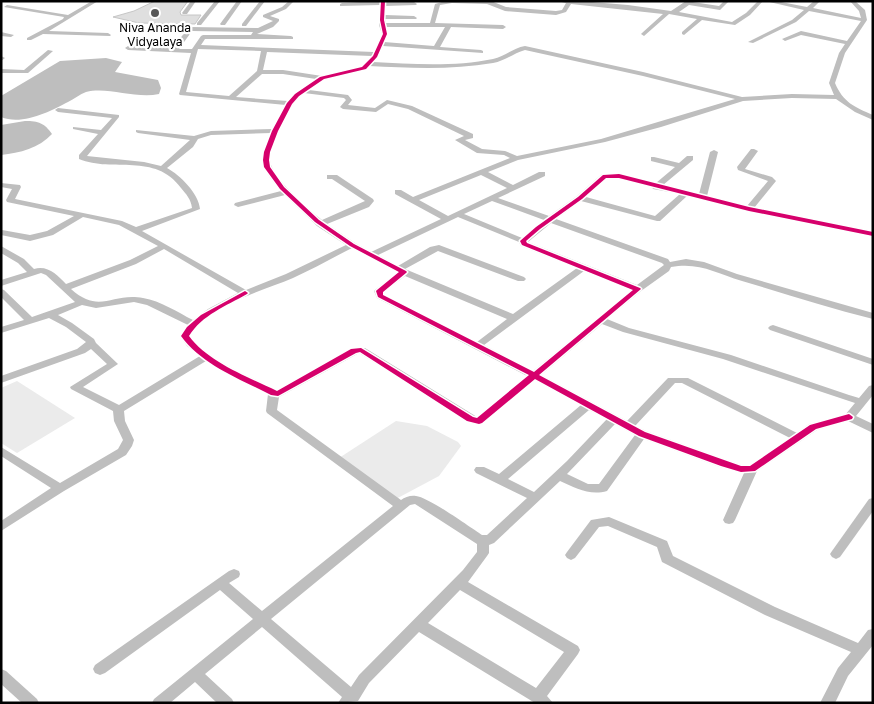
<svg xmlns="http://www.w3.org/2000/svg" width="874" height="704" viewBox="0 0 874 704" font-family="'Golos Text',sans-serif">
	<rect width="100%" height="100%" fill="#fff"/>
	<g fill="#ebebeb">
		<path d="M17,381L75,418L17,453L1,443V388Z"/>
		<path d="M396,421L427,426L458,442L461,446L439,476L394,500L339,458Z"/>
	</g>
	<g fill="#bebebe">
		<path d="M106,58L122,62L115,72L158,80L161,88L159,94C135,99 107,86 86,92C80,94 74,99 68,102C51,111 22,126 1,117V96L60,61Z"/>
		<path d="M25,121C39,121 44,123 52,134C39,148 20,153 1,155V125Z"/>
	</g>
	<path fill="#dfdfdf" stroke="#c6c6c6" d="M155,1H188L180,12L181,15H201L195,24L139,23L113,17L134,11Z"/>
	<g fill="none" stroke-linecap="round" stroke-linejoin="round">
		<g fill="#bebebe" fill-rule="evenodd">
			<path d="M92,1H98L49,31L108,33L111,35L110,36L43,34L31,40H27V38L63,19L64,17L4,7L7,5L68,15Z"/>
			<path d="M191,1H196L187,14H183L182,13Z"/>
			<path d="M215,1H220L201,25H197V23Z"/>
			<path d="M237,1H242L225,25H221L220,24Z"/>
			<path d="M260,1H265L246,26H242V24Z"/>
			<path d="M289,1H294L286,9L270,16L279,19V21L273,27L257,34L291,36L293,37V39H205L201,45L374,52L382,34L379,25L380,5L340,6V4L342,3L380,1L414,2L417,4L416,5L385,6V15L414,16L417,18L416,19H385L386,23H430L435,4L445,1H491L506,7L556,11L562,10L566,3L557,1H580L628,5L671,11L686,1L719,6L724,1H729L720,10L689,5L679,12L732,22L746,13L758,1H763L750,15L735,25L702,20L684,35L682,34V32L697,19L669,14L644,36L641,34L642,33L663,14L571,4L566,12L556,15L505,11L487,4L452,3L440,5L435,23L503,25L506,27L503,29L451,27L440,47L481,50L483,51V53L383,46L378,56L373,62C411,64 455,67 493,59C504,57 513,48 525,46L643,72L742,97L792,94L834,95L829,83L839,53L845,44L801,35L785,41L782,39L801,31L847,41L861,21L809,11L796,22L753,43L748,42L792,20L804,10L765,1H776L807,7L814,1H820L813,8L861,18L859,11L850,1H855L865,10L867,20L845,53L835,83C843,102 854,107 873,115V120L855,112L836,99L792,98L743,101L661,127L605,142L518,160L488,172L513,185L539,172H545V176L498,198L549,216L577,196L602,174H619L656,183L675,167L651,161V157H654L679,163L687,156H693V160L663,185L699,194L710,152L714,150L718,152L707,196L747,206L768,181L738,170L737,167L751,149H754L758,151L745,169L772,177L776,181L754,208L873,231V236L749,211L687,196L660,221H657L581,201L556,219L668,259L670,262L686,259L704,262L737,274L873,313V319C829,308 786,294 742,281C715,273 700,262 671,267L669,271L641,291L607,319L629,328L731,355L849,395L859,398L869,386L873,385V395L856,416L873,424V433L848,421L817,430L757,471L735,520L733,523L729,524L725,523L723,520L744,473L720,467L644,439L607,491C590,496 575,488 560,481L494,543L489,545V553L487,556L468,582L578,646L580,650L578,654L547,696L553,703H535L419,632L369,683L358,701L338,703L342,697L262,627L205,674L232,699L234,703H217L195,682L170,703H152L154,699L253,619L220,590L105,673L100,675L95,673L93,669L95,665L229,571L234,569L239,571L240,574L239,577L229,583L262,611L393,506L267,413L266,411L268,394L206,361L124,411L125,421L134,440L132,446L126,455L64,491L1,531V521L51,488L1,456V447L60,483L118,449L123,440L114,421L113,411L71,389L70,387L107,364L91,349L85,353L1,383V376L77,349L86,342L66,327L49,318L1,333V327L24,320L1,297V289L4,290L32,317L75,302L46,275L41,273L1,286V280L27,272L18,263L1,253V246L24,259L34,269C48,265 57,275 66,284L130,260L158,246L119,225L83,217L53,235L30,241L1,235L2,230L30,235L47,231L74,216L7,202L6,200L12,189L1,187V183L20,185L21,187L15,199L122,221L136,227L192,208C191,199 186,194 181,188C155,152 113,173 79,159V155L98,134L73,129V127L101,130L112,118L58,112L55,110L58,108L119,115V117L87,156L144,162L161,166L190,140L138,133L136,132V130L194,136L211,131L273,129L286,105L180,95L179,94L191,53L128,50L125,48L128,46L173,48L188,28L190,27L258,28L273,21L263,17V15L282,7ZM386,27H445L434,46L384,42L388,34ZM192,31L253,32L251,35H203L201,36L192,49H179ZM198,49L261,51L257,71L229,96L186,92ZM525,50L643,76L735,99L601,139L517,156L505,151L482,149L465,140L473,138V134L412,106L387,100L375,108L348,105L352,100L348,95L309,90L324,79L366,69L369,66C410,68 453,70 493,63C505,61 514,53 525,50ZM267,52L372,56L362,67L322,76L283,70H263ZM262,74H283L316,79L300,90L288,101L236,97ZM304,93L344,98L346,100L340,107L343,109L376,112L388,104L408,109L464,136L455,140L477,153L504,155L510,158L413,197L401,190H395V194L441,219L371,252L355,243L327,224L369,207L374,201L373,199L337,175H327V179H332L365,201L322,220C309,210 270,176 270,160C269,148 277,134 282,124C288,113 293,101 304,93ZM271,133C259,162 260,167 281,191L235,203L234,205L238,207L285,195L317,226L346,245L286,274L246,290L142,231L200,209C199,194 180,175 167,168L193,147L198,139L211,135ZM481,175L507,188L448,216L419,200ZM607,178H619L652,187L653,189L680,194L655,216L586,197ZM492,201L544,220L522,238L464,214ZM458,217L519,242L521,246L577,268L513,314L405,269L438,251L518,281H524L526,279L524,277L439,245L430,247L398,266L378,255ZM551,223L662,263L664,265L637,285L528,242ZM352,248L398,272L376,289L374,291L377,298L527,376L477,417L365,348L350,349L277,390C249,376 209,361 190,336C210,304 260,292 293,278C313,269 332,258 352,248ZM164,249L238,293L208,309L193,320C177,312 161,301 143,298C112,292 100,315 71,289L136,264ZM584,271L632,290L533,371L484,345ZM405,276L507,319L477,342L384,295V292ZM134,302L147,305L188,325L180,336L187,346L200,356L119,405L83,387L118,364L96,343L94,339L72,323L58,315L82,305L96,308ZM602,324L623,332L723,359L855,403L845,415L809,424L797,433L688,378H668L627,421L541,375ZM359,353L470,422L479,425L483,423L535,380L581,405L499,474L484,467H476L474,470L476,473L527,498L487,535H482C470,527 428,497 416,496C411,495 405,497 401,500L277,410L279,397ZM675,383H682L790,438L750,465H741L646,431L635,426ZM589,410L607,419L567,461L534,492L508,479ZM615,424L635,435L599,484H588L567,474ZM415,504L477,544V552L463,570L359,675L351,687L271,619L410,505ZM460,590L564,652L536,688L428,623Z"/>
			<path d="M1,32L14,35L11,37L1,36Z"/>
			<path d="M48,50L53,51L28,73H1V69L24,70Z"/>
			<path d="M1,56L5,58L1,61Z"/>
			<path d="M773,325L873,359V365L770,330L768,328L770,326Z"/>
			<path d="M873,498V511L840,557L836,559L832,557L830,554L832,551L869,499Z"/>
			<path d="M609,517L667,541L673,556L775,607L858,643L868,630L873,629V645L848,676L835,703H820L838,668L851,652L765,615L662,562L657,547L608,526L599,527L575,558L571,560L567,558L565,555L567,552L591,520Z"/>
			<path d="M1,669L6,671L37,699L39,703H22L1,684Z"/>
		</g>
		<g stroke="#fff" stroke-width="3">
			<path id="cycleway" d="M381,1H385L384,20L387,34L377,57L366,69L324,79L299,96L292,104L278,131L270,152L269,160L270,167L284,187L319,220L354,244L406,271L407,272L406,273L383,292V295L534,372L633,290L522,245L520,241L536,227L578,197L603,175L619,174L749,207L873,232V236L749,211L619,178H606L582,199L540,229L526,241L527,243L640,288L641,289L539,375L645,432L741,466H750L810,425L849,414L853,417L852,419L816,429L755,471L741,472L721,466L639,436L535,379L482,423L479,424L467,421L360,352L356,353L278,396L271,395C240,379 202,365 181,336L187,327L201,315L245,291L248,293L247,294C226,306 202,315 189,336C208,362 248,377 277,391L351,349L361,348L473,417L477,418L529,375L378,297L376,291L377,290L399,272L350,246L315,222L280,189L264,167L263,160L264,152L272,131L287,103L295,94L320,77L362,67L373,56L383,34L380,20Z"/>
		</g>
		<use href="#cycleway" fill="#d6006c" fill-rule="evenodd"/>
	</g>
	<circle fill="#595959" stroke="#fff" stroke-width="2" cx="155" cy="13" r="5"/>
	<g text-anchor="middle" stroke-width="4.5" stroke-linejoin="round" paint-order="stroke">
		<g font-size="12" fill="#000" stroke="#fff">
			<text x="155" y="32">Niva Ananda<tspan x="155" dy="14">Vidyalaya</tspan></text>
		</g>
	</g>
	<rect width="874" height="704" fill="none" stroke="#000000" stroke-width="5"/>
</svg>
